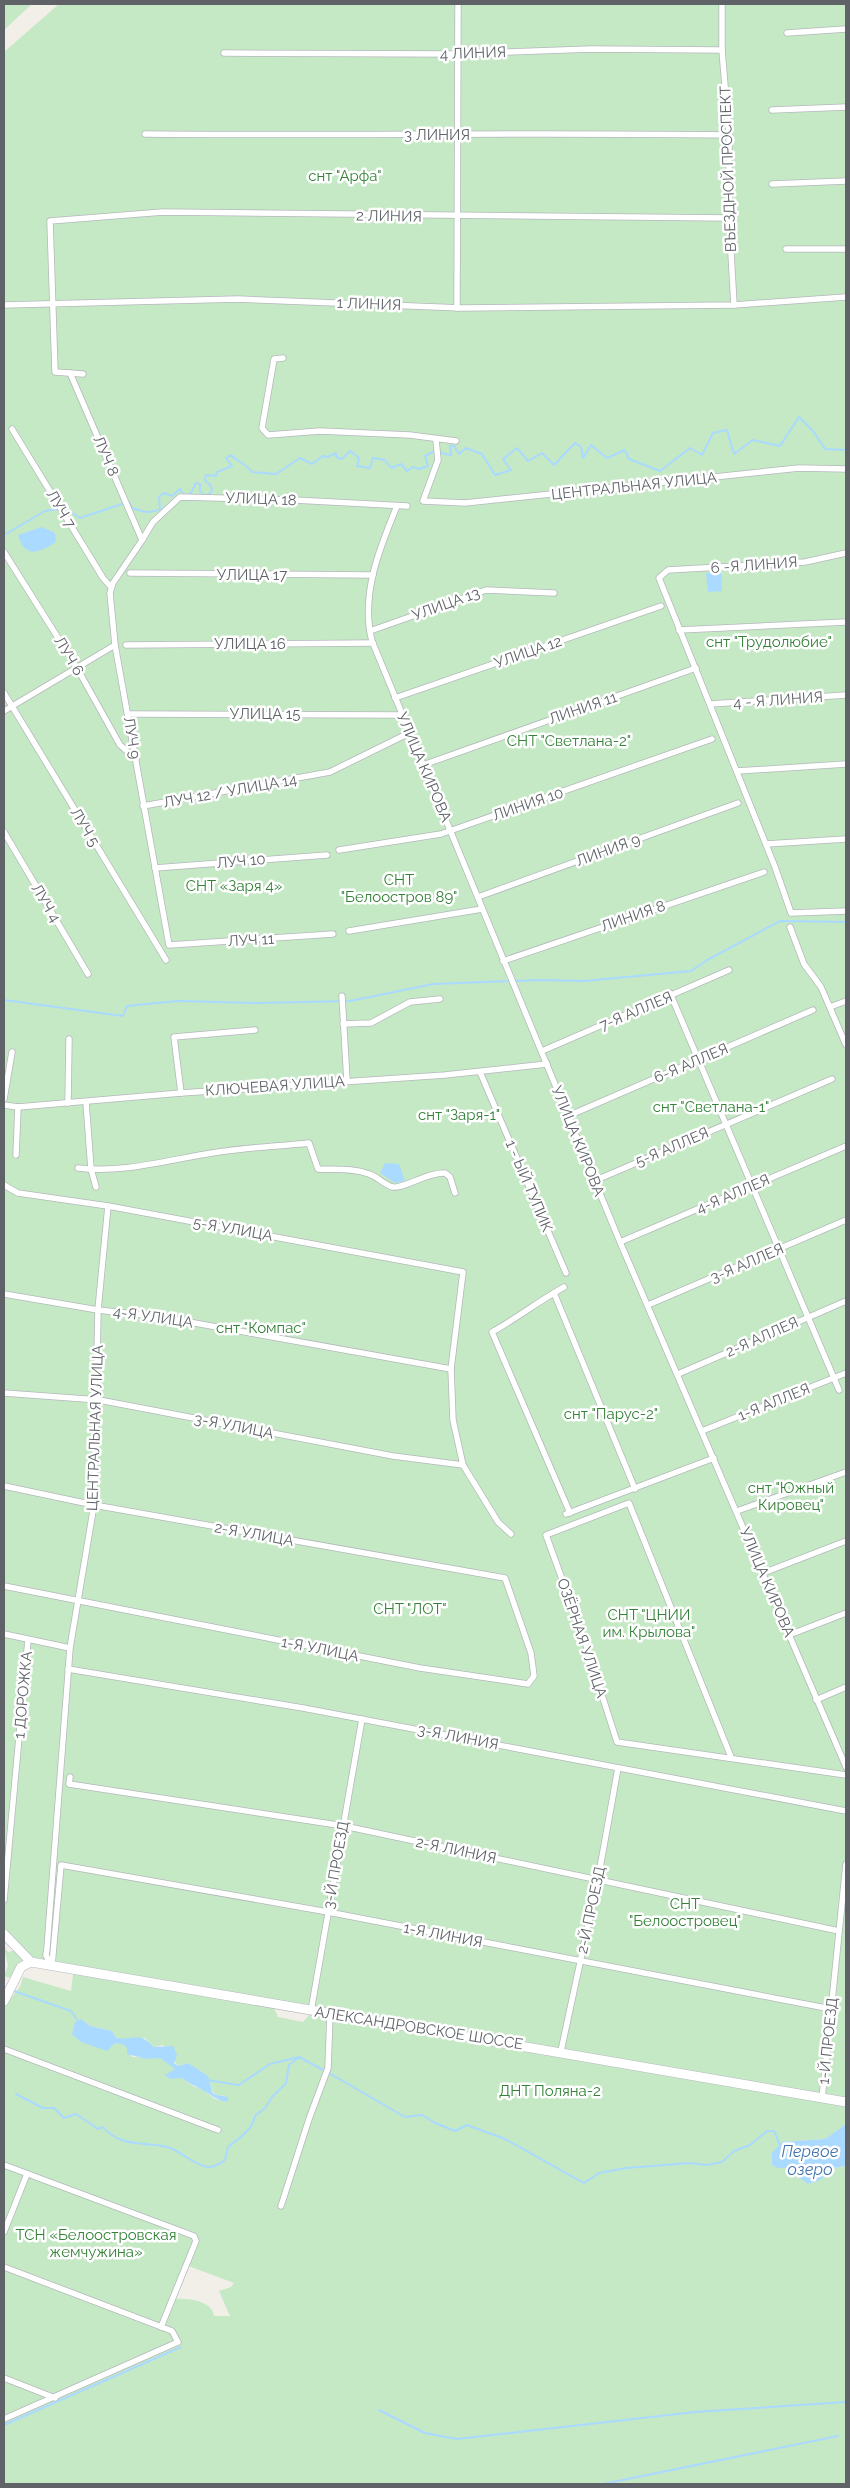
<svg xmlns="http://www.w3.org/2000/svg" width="850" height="2488" viewBox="0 0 850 2488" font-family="Raleway,sans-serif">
	<rect width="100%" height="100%" fill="#f1efe8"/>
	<g fill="#c5e8c5" fill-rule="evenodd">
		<path d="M4,4H32L4,30Z"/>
		<path d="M59,4H846V2124L825,2139L782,2142L772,2165L786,2168L798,2178L825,2176L833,2168L846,2166V2484H4V2002L5,1997L11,1998L20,1987L23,1977L71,1991L74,1968L31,1961L4,1933V52ZM272,2004L312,2012L303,2022L278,2017ZM81,2019L90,2026L112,2031L115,2038L126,2040L145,2038L154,2047L163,2045L178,2066L188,2063L207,2076L214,2094L225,2096L227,2102L215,2099L203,2090L193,2086L182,2078L176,2069L160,2058L132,2057L125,2045L115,2043L111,2046ZM186,2265L234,2283L231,2287L219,2291L230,2316H214C212,2300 187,2298 173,2299Z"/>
		<path d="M4,1947L8,1952L18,1950L26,1958L11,1978L4,1976L8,1966Z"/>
	</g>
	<g fill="#aadaff">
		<path d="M42,527L55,533L56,542C40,552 25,560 18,535Z"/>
		<path d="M721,572L722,591L708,592L706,573Z"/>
		<path d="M385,1163L399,1164L405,1181L395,1183L380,1173Z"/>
		<path d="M81,2019L90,2026L112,2031L116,2038C135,2041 138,2030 154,2047L173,2046L177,2055L174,2063L178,2066L188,2063L208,2076L213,2094L228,2097L227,2102C217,2100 213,2096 204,2091C197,2086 189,2084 182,2078L170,2079L165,2075L175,2069L160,2058L146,2059L127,2054V2048L124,2045L115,2043L107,2051L81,2042L72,2034L75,2022Z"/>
		<path d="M846,2124V2166L833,2168L820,2180L808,2184L786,2168H778L772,2165V2153L782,2142L825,2139Z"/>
	</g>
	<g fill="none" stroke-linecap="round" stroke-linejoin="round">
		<g stroke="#aadaff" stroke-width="2">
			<path d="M440,453L451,455L450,446H454L459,454L466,448L482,454L495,475L511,470L503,459L517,448L528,461L542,453L554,465L575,443L581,447L583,458L591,445L607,458L625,450L629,459L660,471L690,448L702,455L713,433L727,430L734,454L753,440L780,446L799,417L813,431L825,449L846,450"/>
			<path d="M129,502L132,508C142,511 150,515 160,509L159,497L164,493L172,496L180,489L184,496L191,493L196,483L200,484V491L204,495H208L212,491L211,486L205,480L206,475L216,476L217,472L232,466L226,458L231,455C238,462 246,464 252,472L276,474L300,458L312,464L323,456L328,457L336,453V457L342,459L350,451L359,458L357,466L370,468L373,458L385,460L391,468L401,464L407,471L413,467L419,469L428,466L425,456L433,452"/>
			<path d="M64,508L80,518L122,504"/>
			<path d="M4,535L45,511L57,509"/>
			<path d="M4,1000L123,1016L127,1006L177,1001L258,1003L350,1001L433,984L540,980L584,981L691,971L709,959L780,921L846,922"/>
			<path d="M14,1991L71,2011L78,2021"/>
			<path d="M329,2073L405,2117L422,2115L435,2123L455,2131L467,2125L505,2139L584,2183L599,2173L626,2168L690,2163L707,2165L722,2162L734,2151L750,2145L767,2131H774L780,2145"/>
			<path d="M206,2080L239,2085L270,2064L299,2057L325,2071"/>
			<path d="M16,2094L43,2108H54L64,2118L76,2114L98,2129L103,2127C119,2147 145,2142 167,2147C180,2150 193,2165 208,2167C214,2168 220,2163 225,2160L228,2147C239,2138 252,2131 255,2116L265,2108L272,2097L286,2083L289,2065L299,2057"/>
			<path d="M379,2410L425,2433L457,2439L695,2412L846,2402"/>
			<path d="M4,2425L181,2347"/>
			<path d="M603,2484L838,2436"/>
		</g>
		<g stroke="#b5b8bc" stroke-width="7">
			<g id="street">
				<path d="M722,4V50L729,135V218L734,305"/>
				<path d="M787,33L846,29"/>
				<path d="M224,53L458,54L591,49L722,50"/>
				<path d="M772,110L846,107"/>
				<path d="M145,134C340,136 535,132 729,135"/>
				<path d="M772,184L846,181"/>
				<path d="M786,249H846"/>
				<path d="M4,305L238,299L462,308L734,305L846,297"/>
				<path d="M457,308L458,4"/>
				<path d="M283,358L274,359L262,428L268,435L320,431L410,435L456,441"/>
				<path d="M70,373L142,540"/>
				<path d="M83,374L55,372L50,221L163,212L729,218"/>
				<path d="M12,429L103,578L111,587"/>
				<path d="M436,440L438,460L423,501L465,503L799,468L846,469"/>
				<path d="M397,506C380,547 360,595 372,641L620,1242L846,1767"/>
				<path d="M144,537L153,522L180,497L294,500L407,506"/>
				<path d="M143,539L113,583L110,593L115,645L169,945L333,934"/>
				<path d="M4,552L77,668L120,745L136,759"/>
				<path d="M846,553L805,562L668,570L659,578L775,867L791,913L846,911"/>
				<path d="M130,573L373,575"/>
				<path d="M679,630L846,622"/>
				<path d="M370,631L486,590L554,593"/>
				<path d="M126,645L373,643"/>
				<path d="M4,693L166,960"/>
				<path d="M395,698L661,606"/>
				<path d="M710,704L846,695"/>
				<path d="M4,711L115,645"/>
				<path d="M129,714L401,715"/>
				<path d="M423,765L696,668"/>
				<path d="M737,771L846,764"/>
				<path d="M143,806L330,772L409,733"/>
				<path d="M4,832L88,974"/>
				<path d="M766,844L846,839"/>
				<path d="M339,850L441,834L712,739"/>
				<path d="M155,868L327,855"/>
				<path d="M478,897L738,803"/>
				<path d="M790,927L804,964L821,987L846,1045"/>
				<path d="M349,931L482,909"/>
				<path d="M503,961L764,872"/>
				<path d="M670,993L839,1390"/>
				<path d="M342,996L347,1081"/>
				<path d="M830,1007L846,1001"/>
				<path d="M343,1024L371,1023L410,1002L440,999"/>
				<path d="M542,1051L729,970"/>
				<path d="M480,1072L566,1273"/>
				<path d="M181,1093L174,1037L255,1030"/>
				<path d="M4,1099L12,1052"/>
				<path d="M86,1102L91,1169L96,1187"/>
				<path d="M68,1103L69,1039"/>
				<path d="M4,1105L18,1107L181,1093L445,1075L547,1064"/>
				<path d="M568,1116L813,1010"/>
				<path d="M16,1155L18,1107"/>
				<path d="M78,1168C128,1174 177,1157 226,1151C253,1147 282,1146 309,1143L318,1169C335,1170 353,1168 369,1174C377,1176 384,1185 393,1187C404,1189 427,1172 445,1173L450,1177L455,1193"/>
				<path d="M594,1181L832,1079"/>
				<path d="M4,1185L18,1193L108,1206L463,1272L451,1369L453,1420L463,1465L498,1522L511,1534"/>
				<path d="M620,1242L846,1146"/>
				<path d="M564,1287C539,1301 517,1318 492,1332L570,1513"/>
				<path d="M554,1293L635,1489"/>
				<path d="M4,1294L98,1310L161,1317L451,1369"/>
				<path d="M648,1305L846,1220"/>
				<path d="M678,1374L846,1301"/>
				<path d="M4,1393L99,1400L393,1456L463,1465"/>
				<path d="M702,1431L846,1373"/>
				<path d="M4,1486L94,1505L505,1578L531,1653L534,1676L528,1684L420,1668L4,1586"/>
				<path d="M737,1511L846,1472"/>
				<path d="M566,1514L714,1458"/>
				<path d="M763,1573L846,1541"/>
				<path d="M4,1634L70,1648"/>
				<path d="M789,1635L846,1613"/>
				<path d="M68,1669L303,1708L846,1811"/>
				<path d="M816,1700L846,1687"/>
				<path d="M731,1757L629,1503L546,1535L586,1645L617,1742L846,1775"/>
				<path d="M70,1777L69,1784L344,1826L839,1931"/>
				<path d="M4,1900L28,1640"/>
				<path d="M51,1965L46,1955L47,1948L70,1648L94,1505L98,1310L108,1206"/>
				<path d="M52,1965L61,1865L328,1912L831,2009"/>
				<path d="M311,2011L362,1719"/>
				<path d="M4,2049L218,2130"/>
				<path d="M561,2051L598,1879L618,1768"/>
				<path d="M822,2099L846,1864"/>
				<path d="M4,2165L194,2236L196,2241L161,2327"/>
				<path d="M281,2206L309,2119L328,2068L330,2014"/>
				<path d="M4,2232L27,2174"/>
				<path d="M4,2267L172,2331L178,2342L4,2419"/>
				<path d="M4,2378L55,2398"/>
			</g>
		</g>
		<g stroke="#b6babf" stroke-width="10">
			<g id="secondary">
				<path d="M4,1934L31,1962L846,2102"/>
				<path d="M4,2001L21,1967L31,1962"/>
			</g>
		</g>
		<use href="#street" stroke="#fff" stroke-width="5.5"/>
		<use href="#secondary" stroke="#fff" stroke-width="9"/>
	</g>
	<g text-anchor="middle" stroke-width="5" stroke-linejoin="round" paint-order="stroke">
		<g font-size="15" fill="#5f6368" stroke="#fff">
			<text transform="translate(473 53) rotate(-2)" y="5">4 ЛИНИЯ</text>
			<text x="437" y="140">3 ЛИНИЯ</text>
			<text transform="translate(728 169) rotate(-92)" y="5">ВЪЕЗДНОЙ ПРОСПЕКТ</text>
			<text transform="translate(389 216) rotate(1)" y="5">2 ЛИНИЯ</text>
			<text transform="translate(369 304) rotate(2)" y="5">1 ЛИНИЯ</text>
			<text transform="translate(106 456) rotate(67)" y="5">ЛУЧ 8</text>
			<text transform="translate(634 486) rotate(-6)" y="5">ЦЕНТРАЛЬНАЯ УЛИЦА</text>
			<text transform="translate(261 499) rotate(2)" y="5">УЛИЦА 18</text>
			<text transform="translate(61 509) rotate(59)" y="5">ЛУЧ 7</text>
			<text transform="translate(754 565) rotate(-4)" y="5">6 -Я ЛИНИЯ</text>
			<text x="252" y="580">УЛИЦА 17</text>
			<text transform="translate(446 604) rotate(-20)" y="5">УЛИЦА 13</text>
			<text x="250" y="649">УЛИЦА 16</text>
			<text transform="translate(528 652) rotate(-19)" y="5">УЛИЦА 12</text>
			<text transform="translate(69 656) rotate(59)" y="5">ЛУЧ 6</text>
			<text transform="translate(778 700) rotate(-4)" y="5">4 - Я ЛИНИЯ</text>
			<text transform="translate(583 708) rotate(-19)" y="5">ЛИНИЯ 11</text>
			<text x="265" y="719">УЛИЦА 15</text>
			<text transform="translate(132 738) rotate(81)" y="5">ЛУЧ 9</text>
			<text transform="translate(424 767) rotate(67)" y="5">УЛИЦА КИРОВА</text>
			<text transform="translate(230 791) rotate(-10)" y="5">ЛУЧ 12 / УЛИЦА 14</text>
			<text transform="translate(528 804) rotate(-19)" y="5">ЛИНИЯ 10</text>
			<text transform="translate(85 827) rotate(59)" y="5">ЛУЧ 5</text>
			<text transform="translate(608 850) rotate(-20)" y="5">ЛИНИЯ 9</text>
			<text transform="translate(241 861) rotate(-5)" y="5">ЛУЧ 10</text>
			<text transform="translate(46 903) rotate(59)" y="5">ЛУЧ 4</text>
			<text transform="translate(633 916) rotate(-19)" y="5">ЛИНИЯ 8</text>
			<text transform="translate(251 940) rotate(-3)" y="5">ЛУЧ 11</text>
			<text transform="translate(636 1011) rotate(-23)" y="5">7-Я АЛЛЕЯ</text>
			<text transform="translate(691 1063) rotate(-23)" y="5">6-Я АЛЛЕЯ</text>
			<text transform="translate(275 1086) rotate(-4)" y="5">КЛЮЧЕВАЯ УЛИЦА</text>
			<text transform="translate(578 1141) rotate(68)" y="5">УЛИЦА КИРОВА</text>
			<text transform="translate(672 1147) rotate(-23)" y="5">5-Я АЛЛЕЯ</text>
			<text transform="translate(529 1186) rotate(67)" y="5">1 - ЫЙ ТУПИК</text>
			<text transform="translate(733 1194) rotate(-23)" y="5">4-Я АЛЛЕЯ</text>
			<text transform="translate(233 1229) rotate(10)" y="5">5-Я УЛИЦА</text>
			<text transform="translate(747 1263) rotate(-23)" y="5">3-Я АЛЛЕЯ</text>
			<text transform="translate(153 1317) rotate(8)" y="5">4-Я УЛИЦА</text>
			<text transform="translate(762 1337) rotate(-24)" y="5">2-Я АЛЛЕЯ</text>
			<text transform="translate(774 1402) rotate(-22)" y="5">1-Я АЛЛЕЯ</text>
			<text transform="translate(234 1426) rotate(11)" y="5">3-Я УЛИЦА</text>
			<text transform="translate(95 1428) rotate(-88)" y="5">ЦЕНТРАЛЬНАЯ УЛИЦА</text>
			<text transform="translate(254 1534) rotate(10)" y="5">2-Я УЛИЦА</text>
			<text transform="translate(767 1582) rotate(67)" y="5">УЛИЦА КИРОВА</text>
			<text transform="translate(582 1638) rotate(71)" y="5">ОЗЁРНАЯ УЛИЦА</text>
			<text transform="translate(320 1649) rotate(11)" y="5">1-Я УЛИЦА</text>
			<text transform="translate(23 1695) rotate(-85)" y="5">1 ДОРОЖКА</text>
			<text transform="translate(458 1737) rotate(11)" y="5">3-Я ЛИНИЯ</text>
			<text transform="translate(456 1850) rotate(12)" y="5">2-Я ЛИНИЯ</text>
			<text transform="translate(336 1865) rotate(-80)" y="5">3-Й ПРОЕЗД</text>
			<text transform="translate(591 1910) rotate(-78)" y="5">2-Й ПРОЕЗД</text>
			<text transform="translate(443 1935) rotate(11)" y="5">1-Я ЛИНИЯ</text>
			<text transform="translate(419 2028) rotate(9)" y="5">АЛЕКСАНДРОВСКОЕ ШОССЕ</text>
			<text transform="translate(828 2041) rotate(-84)" y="5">1-Й ПРОЕЗД</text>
		</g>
		<g font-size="15" fill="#348238" stroke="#fff">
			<text x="345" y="181">снт "Арфа"</text>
			<text x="769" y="647">снт "Трудолюбие"</text>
			<text x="569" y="746">СНТ "Светлана-2"</text>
			<text x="399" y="885">СНТ<tspan x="399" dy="17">"Белоостров 89"</tspan></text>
			<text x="234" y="891">СНТ «Заря 4»</text>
			<text x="711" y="1112">снт "Светлана-1"</text>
			<text x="459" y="1120">снт "Заря-1"</text>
			<text x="261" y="1333">снт "Компас"</text>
			<text x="611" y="1419">снт "Парус-2"</text>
			<text x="791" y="1493">снт "Южный<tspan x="791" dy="17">Кировец"</tspan></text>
			<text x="410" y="1614">СНТ "ЛОТ"</text>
			<text x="649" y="1620">СНТ "ЦНИИ<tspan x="649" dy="17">им. Крылова"</tspan></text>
			<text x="685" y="1909">СНТ<tspan x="685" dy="17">"Белоостровец"</tspan></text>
			<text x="550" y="2096">ДНТ Поляна-2</text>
			<text x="96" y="2240">ТСН «Белоостровская<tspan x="96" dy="17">жемчужина»</tspan></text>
		</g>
		<g font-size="16" font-style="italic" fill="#4174aa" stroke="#fff">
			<text x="810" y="2157">Первое<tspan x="810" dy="18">озеро</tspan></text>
		</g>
	</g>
	<rect width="850" height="2488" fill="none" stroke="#5f6368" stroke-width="10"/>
</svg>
